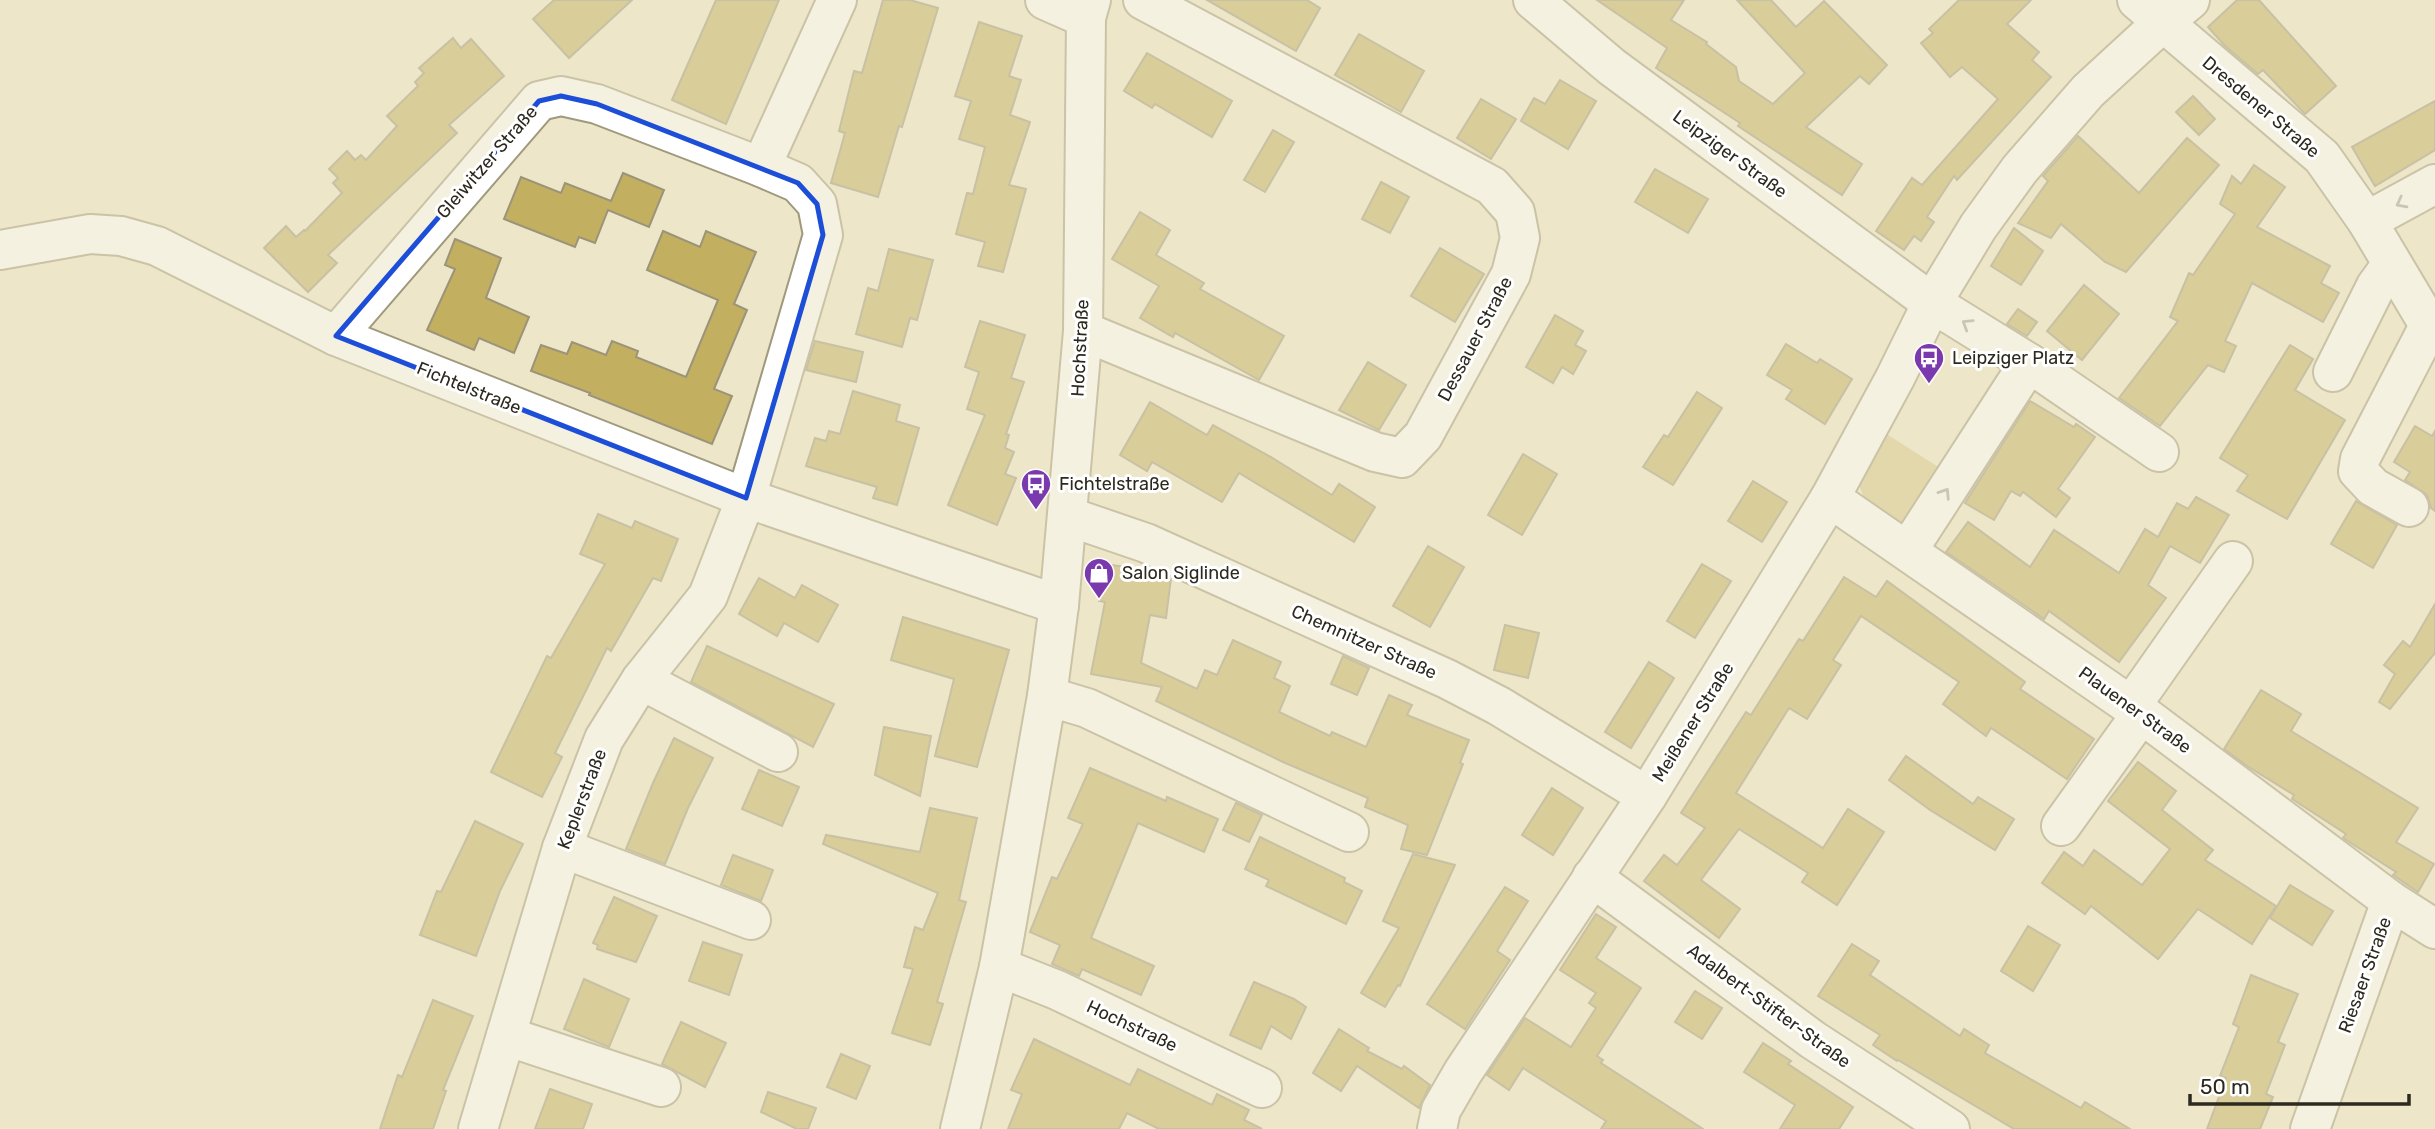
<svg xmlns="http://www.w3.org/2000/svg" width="2435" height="1129" viewBox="0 0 2435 1129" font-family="Rubik,sans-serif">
	<rect width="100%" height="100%" fill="#ede6c9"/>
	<path fill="#d5c78b" d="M1885,433L1943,470L1906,528L1864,498L1856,477Z"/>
	<g fill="#c2af60" stroke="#9b9479" stroke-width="2">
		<path d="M554,0H632L569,58L533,19Z"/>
		<path d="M716,0H779L726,124L672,100Z"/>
		<path d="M883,0H910L938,8L902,127L899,126L878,197L831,183L845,133L839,131L854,71L862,73Z"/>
		<path d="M1207,0H1307L1320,8L1296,51Z"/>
		<path d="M1597,0H1684L1671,20L1707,42L1706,44L1736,67L1739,81L1773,104L1805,73L1737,0H1771L1796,27L1824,1L1887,65L1869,84L1860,76L1806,127L1862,164L1842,195L1738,126L1740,123L1656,68L1667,48Z"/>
		<path d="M1959,0H2031L2007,24L2039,52L2032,60L2051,77L1957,180L1954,176L1927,217L1934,222L1921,241L1914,236L1904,250L1876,231L1912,178L1922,185L1998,99L1962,67L1950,77L1921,43L1933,33L1929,29Z"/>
		<path d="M2237,0H2259L2336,86L2305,114L2263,70L2258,74L2225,46L2208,27Z"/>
		<path d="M979,22L1022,36L1009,76L1021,80L1010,115L1030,122L1009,185L1026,189L1003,272L978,266L985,242L956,234L967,193L973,194L985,147L959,139L971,101L955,96Z"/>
		<path d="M1359,34L1424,71L1401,112L1335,75Z"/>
		<path d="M453,38L461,48L471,39L504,76L449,125L457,133L328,255L337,263L308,292L264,248L286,226L296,237L304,230L305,231L342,193L333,183L338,178L329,169L347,151L355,160L361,155L366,160L397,126L387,116L418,86L415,82L424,73L419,68Z"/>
		<path d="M1147,53L1232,101L1212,137L1155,104L1152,108L1124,91Z"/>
		<path d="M1560,80L1596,101L1568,149L1521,121L1534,98L1545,104Z"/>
		<path d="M2193,96L2215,119L2199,135L2176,112Z"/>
		<path d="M1481,99L1516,119L1491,159L1457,138Z"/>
		<path d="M2435,101V150L2375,186L2352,147Z"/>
		<path d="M1273,130L1294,142L1265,192L1244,180Z"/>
		<path d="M2078,136L2139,193L2187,138L2219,165L2126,272L2105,262L2061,224L2051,238L2018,223L2048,181L2043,176Z"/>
		<path d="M2254,165L2285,187L2257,227L2330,266L2321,283L2339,293L2323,322L2252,283L2225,341L2236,346L2224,372L2208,365L2160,426L2119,398L2178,321L2170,317L2189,273L2193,275L2235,214L2220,204L2232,176L2241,184Z"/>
		<path d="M1655,169L1708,199L1688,233L1635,202Z"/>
		<path d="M623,173L664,190L649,227L608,210L595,243L579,237L575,247L504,219L521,177L561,193L565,183L611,201Z"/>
		<path d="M1381,182L1409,197L1390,233L1362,219Z"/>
		<path d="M1140,212L1170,230L1156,255L1204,283L1200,289L1284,336L1259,380L1175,333L1173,337L1140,318L1159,286L1112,259Z"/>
		<path d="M2014,228L2043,251L2021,285L1991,266Z"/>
		<path d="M663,231L700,247L706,231L756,252L734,304L747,310L714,389L732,396L712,444L589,395L590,393L531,371L541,345L567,354L572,342L606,355L612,341L638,351L636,357L686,377L718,300L647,270Z"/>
		<path d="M455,239L501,258L486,298L529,317L514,353L479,338L474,350L427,330L455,269L445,265Z"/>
		<path d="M1440,248L1484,274L1455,322L1411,296Z"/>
		<path d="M889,249L933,260L917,320L910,318L902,347L856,334L868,288L878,291Z"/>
		<path d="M2084,285L2119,314L2082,360L2047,331Z"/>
		<path d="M2018,309L2037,322L2027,336L2007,324Z"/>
		<path d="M1555,315L1583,331L1575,345L1586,351L1573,374L1562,367L1553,383L1526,367Z"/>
		<path d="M980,321L1025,335L1011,378L1024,382L1006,434L1009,435L1005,448L1014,452L1005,474L1016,478L997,525L948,505L985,415L967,409L979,372L965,367Z"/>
		<path d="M815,341L863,352L856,382L806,370Z"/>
		<path d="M1786,344L1817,363L1820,359L1852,379L1825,424L1786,399L1792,390L1767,375Z"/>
		<path d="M2290,345L2313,359L2295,390L2345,420L2287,519L2237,491L2248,475L2220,458Z"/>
		<path d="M1368,362L1406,385L1379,430L1339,410Z"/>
		<path d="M853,391L900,405L896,421L919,428L897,505L873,498L877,487L806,466L815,438L826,441L829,431L840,434Z"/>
		<path d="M1697,392L1722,408L1673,485L1643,467L1664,435L1668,437Z"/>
		<path d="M2030,401L2074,427L2076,424L2095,437L2058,489L2070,498L2056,517L2023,492L2020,496L2011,491L1994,520L1965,503Z"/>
		<path d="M1150,402L1207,435L1213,425L1271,457L1332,495L1339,484L1375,507L1354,542L1239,473L1222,502L1152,462L1147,471L1120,455Z"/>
		<path d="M2415,426L2432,436L2435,431V511L2431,508L2427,495L2405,480L2410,472L2394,462Z"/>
		<path d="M1523,454L1557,474L1522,535L1488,515Z"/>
		<path d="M1753,481L1787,502L1762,542L1728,521Z"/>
		<path d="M2196,497L2229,515L2200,563L2170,546L2148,585L2166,598L2119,662L2049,611L2044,619L1946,552L1968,522L2030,567L2054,530L2119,573L2145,529L2158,537L2177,503L2188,509Z"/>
		<path d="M2356,501L2397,525L2373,568L2331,544Z"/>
		<path d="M598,514L632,528L635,521L678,539L661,581L653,578L611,651L607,648L555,753L562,757L542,797L491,772L547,656L551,658L605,564L580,554Z"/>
		<path d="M1428,546L1464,567L1430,627L1393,606Z"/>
		<path d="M1104,564L1155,571L1171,578L1166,618L1150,615L1141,663L1197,689L1205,670L1217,675L1233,640L1281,662L1274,678L1290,686L1279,712L1330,736L1332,732L1366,747L1389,695L1412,705L1407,715L1469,740L1460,763L1463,764L1427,855L1401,849L1408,825L1365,807L1368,798L1283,762L1156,701L1162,687L1091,674L1105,602L1099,601Z"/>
		<path d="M1702,564L1731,581L1695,638L1667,621Z"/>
		<path d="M1844,577L1876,597L1887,581L2025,682L2020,689L2094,739L2067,779L1991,728L1986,736L1943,704L1959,682L1861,616L1833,660L1841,665L1807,719L1789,708L1736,793L1823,848L1848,809L1884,832L1837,905L1802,882L1808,873L1739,829L1701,880L1740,909L1719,938L1644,881L1664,855L1677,865L1705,828L1681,813L1746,712L1751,715L1799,639L1803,641Z"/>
		<path d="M759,578L795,598L802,585L838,605L818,642L784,623L777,636L739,614Z"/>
		<path d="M2435,604V653L2390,709L2379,702L2395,674L2384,665L2403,641L2410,647Z"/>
		<path d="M903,617L1009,650L977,767L935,756L954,679L891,660Z"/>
		<path d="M1505,625L1539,633L1528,678L1494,670Z"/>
		<path d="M707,646L834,704L813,747L691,682Z"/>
		<path d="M1343,656L1369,668L1357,695L1331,684Z"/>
		<path d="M1649,662L1674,678L1631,748L1605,732Z"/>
		<path d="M2261,690L2301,714L2291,731L2418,808L2396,842L2434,864L2418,892L2393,875L2396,872L2343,838L2346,834L2292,799L2294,795L2247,766L2224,749Z"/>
		<path d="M884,727L931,736L920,796L875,775Z"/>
		<path d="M674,738L713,758L688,808L665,864L626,849L653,783Z"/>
		<path d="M1906,756L1973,804L1978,797L2014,819L1995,850L1930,810L1889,780Z"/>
		<path d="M2138,762L2176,791L2162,810L2213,850L2205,860L2276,906L2252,944L2198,909L2158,959L2091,906L2085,914L2042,883L2064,852L2083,866L2094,850L2142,885L2170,849L2108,801Z"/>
		<path d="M1090,768L1166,801L1167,797L1218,819L1204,852L1138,823L1091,938L1154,966L1141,995L1082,969L1079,976L1052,964L1060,945L1030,932L1052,877L1057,879L1083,824L1068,818Z"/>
		<path d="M759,770L799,787L782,826L742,809Z"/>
		<path d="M1552,788L1583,808L1553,855L1522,835Z"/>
		<path d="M1236,803L1262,815L1249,842L1223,830Z"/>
		<path d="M930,808L977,818L959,900L966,902L937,1002L943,1004L930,1045L892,1033L913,969L904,967L915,927L923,930L938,893L823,844L826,835L920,852Z"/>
		<path d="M475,821L523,844L500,891L476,956L420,935L437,891L441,892Z"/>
		<path d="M1260,837L1345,878L1344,882L1362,891L1346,924L1266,886L1269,880L1245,869Z"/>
		<path d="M1413,854L1455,865L1400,986L1398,985L1385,1007L1361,993L1399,928L1383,921Z"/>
		<path d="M733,855L773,870L761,901L721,885Z"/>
		<path d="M2290,885L2333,911L2312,945L2270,918Z"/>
		<path d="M1505,887L1528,901L1497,951L1510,960L1465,1029L1427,1004Z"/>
		<path d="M614,897L657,916L636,962L597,949L598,945L593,943Z"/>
		<path d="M1596,914L1616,927L1596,958L1641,988L1597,1056L1603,1060L1601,1063L1703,1129H1601L1606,1121L1523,1068L1509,1090L1487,1075L1525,1018L1571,1047L1596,1008L1589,1003L1596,993L1560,970Z"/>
		<path d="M2028,926L2060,945L2033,991L2001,971Z"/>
		<path d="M703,942L742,955L729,995L689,981Z"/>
		<path d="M1852,944L1879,961L1870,975L1960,1036L1964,1029L1989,1045L1985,1053L2081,1108L2085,1102L2130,1129H2014L1898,1060L1897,1061L1873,1045L1880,1035L1818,996Z"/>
		<path d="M2251,975L2298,994L2278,1042L2285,1045L2266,1094L2273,1097L2260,1129H2207L2226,1078L2220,1076L2239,1027L2233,1024Z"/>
		<path d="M584,979L629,999L609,1047L564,1029Z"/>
		<path d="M1254,982L1294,999L1306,1007L1291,1039L1271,1026L1261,1049L1230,1035Z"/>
		<path d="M1695,991L1722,1008L1702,1039L1675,1022Z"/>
		<path d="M433,1000L473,1016L443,1090L446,1091L433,1129H380L398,1075L402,1077Z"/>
		<path d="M681,1022L726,1043L705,1087L662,1064Z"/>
		<path d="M1339,1029L1369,1048L1367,1051L1402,1069L1404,1066L1430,1085L1419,1108L1357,1066L1341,1091L1313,1073Z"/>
		<path d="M1034,1039L1130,1085L1138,1069L1212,1105L1217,1094L1249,1110L1244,1120L1262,1129H1159L1127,1113L1119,1129H1008L1022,1094L1011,1090Z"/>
		<path d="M1763,1043L1791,1061L1788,1064L1853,1107L1839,1129H1780L1795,1105L1744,1072Z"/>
		<path d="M841,1054L870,1066L856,1099L827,1087Z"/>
		<path d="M550,1089L592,1104L583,1129H535Z"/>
		<path d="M768,1092L816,1108L808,1129H797L761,1112Z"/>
	</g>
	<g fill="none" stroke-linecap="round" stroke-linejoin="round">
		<g stroke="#9f997d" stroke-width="42">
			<g id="minor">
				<path d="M1045,0L1086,18"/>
				<path d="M1533,0L1612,67L1932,303L2029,363L1908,550"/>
				<path d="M2137,0L2322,157L2367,221L2435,335"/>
				<path d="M2367,221L2435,184"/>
				<path d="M0,250L90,234L121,236L157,246L336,336L746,498L1059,605"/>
				<path d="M1083,331L1375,452L1402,458L1423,436L1511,274L1520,238L1515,212L1492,186L1143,0"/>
				<path d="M336,336L539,101L561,96L597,104L761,167"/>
				<path d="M2029,363L2159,452"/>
				<path d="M2333,372L2376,286L2392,264"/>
				<path d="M1830,498L2131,706L2391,901L2435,929"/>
				<path d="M2409,507L2373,487L2358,471L2360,459L2429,326"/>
				<path d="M1067,516L1146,543L1447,679L1499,706L1647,796"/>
				<path d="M641,680L778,752"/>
				<path d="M1047,696L1087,708L1349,832"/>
				<path d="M2131,706L2233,561"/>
				<path d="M2061,826L2142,713"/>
				<path d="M562,848L751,920"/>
				<path d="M1592,877L1813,1040L1950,1129"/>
				<path d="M999,967L1057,990L1262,1088"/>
				<path d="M506,1036L661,1087"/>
				<path d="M478,1129L562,848L604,739L641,680L708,596L746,498L823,235L817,204L798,183L761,167L837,0"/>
				<path d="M960,1129L999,967L1047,696L1059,605L1083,331L1086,18L1091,0"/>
				<path d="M1437,1129L1441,1110L1463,1072L1647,796L1830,498L1895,378L1932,303L1978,227L2020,169L2088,91L2162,23L2190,0"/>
				<path d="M2310,1129L2391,901"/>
			</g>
		</g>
		<use href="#minor" stroke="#fff" stroke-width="38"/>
	</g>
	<defs><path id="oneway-chevron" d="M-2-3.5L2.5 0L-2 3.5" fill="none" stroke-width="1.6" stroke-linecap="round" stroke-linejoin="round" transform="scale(1.75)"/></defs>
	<g stroke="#a09f9a">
		<use href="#oneway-chevron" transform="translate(2401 203) rotate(152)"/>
		<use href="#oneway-chevron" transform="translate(1967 324) rotate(-148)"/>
		<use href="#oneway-chevron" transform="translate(1945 493) rotate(-57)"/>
	</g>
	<path d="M0 0H2435V1129H0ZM561,96L597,104L798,183L817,204L823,235L746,498L336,336L539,101Z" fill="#ede6c9" fill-opacity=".55" fill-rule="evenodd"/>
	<path fill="none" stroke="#1d4ed8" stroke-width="5" stroke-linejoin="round" d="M561,96L597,104L798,183L817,204L823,235L746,498L336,336L539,101Z"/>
	<defs>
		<g id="bus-pin" transform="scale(1.575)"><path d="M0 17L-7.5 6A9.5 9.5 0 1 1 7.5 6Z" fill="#7a39ad" stroke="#fff"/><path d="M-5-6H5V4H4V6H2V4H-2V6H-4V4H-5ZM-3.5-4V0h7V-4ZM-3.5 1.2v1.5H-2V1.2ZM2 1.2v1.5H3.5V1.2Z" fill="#fff"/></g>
		<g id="shop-pin" transform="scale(1.575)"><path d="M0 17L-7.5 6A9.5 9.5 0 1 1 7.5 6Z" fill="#7a39ad" stroke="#fff"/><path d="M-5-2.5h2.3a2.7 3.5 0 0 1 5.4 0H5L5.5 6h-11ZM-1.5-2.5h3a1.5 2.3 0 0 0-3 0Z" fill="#fff"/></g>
	</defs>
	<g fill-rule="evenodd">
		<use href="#bus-pin" x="1929" y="358"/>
		<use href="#bus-pin" x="1036" y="484"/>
		<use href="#shop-pin" x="1099" y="573"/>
	</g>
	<g text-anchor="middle" stroke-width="6" stroke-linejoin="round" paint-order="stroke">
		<g font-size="18" fill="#2c291e" stroke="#fff">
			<text transform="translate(2261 107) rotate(40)" y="6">Dresdener Straße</text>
			<text transform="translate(1730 154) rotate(36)" y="6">Leipziger Straße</text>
			<text transform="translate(487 162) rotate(-49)" y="6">Gleiwitzer Straße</text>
			<text transform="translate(1475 339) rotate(-62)" y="6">Dessauer Straße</text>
			<text transform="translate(1080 348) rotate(-87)" y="6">Hochstraße</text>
			<text transform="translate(469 388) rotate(22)" y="6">Fichtelstraße</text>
			<text transform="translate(1364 642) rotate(24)" y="6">Chemnitzer Straße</text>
			<text transform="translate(2135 710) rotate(36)" y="6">Plauener Straße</text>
			<text transform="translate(1693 722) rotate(-58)" y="6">Meißener Straße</text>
			<text transform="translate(582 799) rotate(-69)" y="6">Keplerstraße</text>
			<text transform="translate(2365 975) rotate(-70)" y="6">Riesaer Straße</text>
			<text transform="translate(1769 1006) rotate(36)" y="6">Adalbert-Stifter-Straße</text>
			<text transform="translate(1132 1026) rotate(25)" y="6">Hochstraße</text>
		</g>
		<g font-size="18" fill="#2c291e" stroke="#fff" text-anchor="start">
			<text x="1952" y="364">Leipziger Platz</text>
			<text x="1059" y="490">Fichtelstraße</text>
			<text x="1122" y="579">Salon Siglinde</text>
		</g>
	</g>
	<path d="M2190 1094v10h219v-10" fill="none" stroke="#2c291e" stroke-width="3.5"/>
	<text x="2200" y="1094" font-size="21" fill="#2c291e" stroke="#ffffff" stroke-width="5" paint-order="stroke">50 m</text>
</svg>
